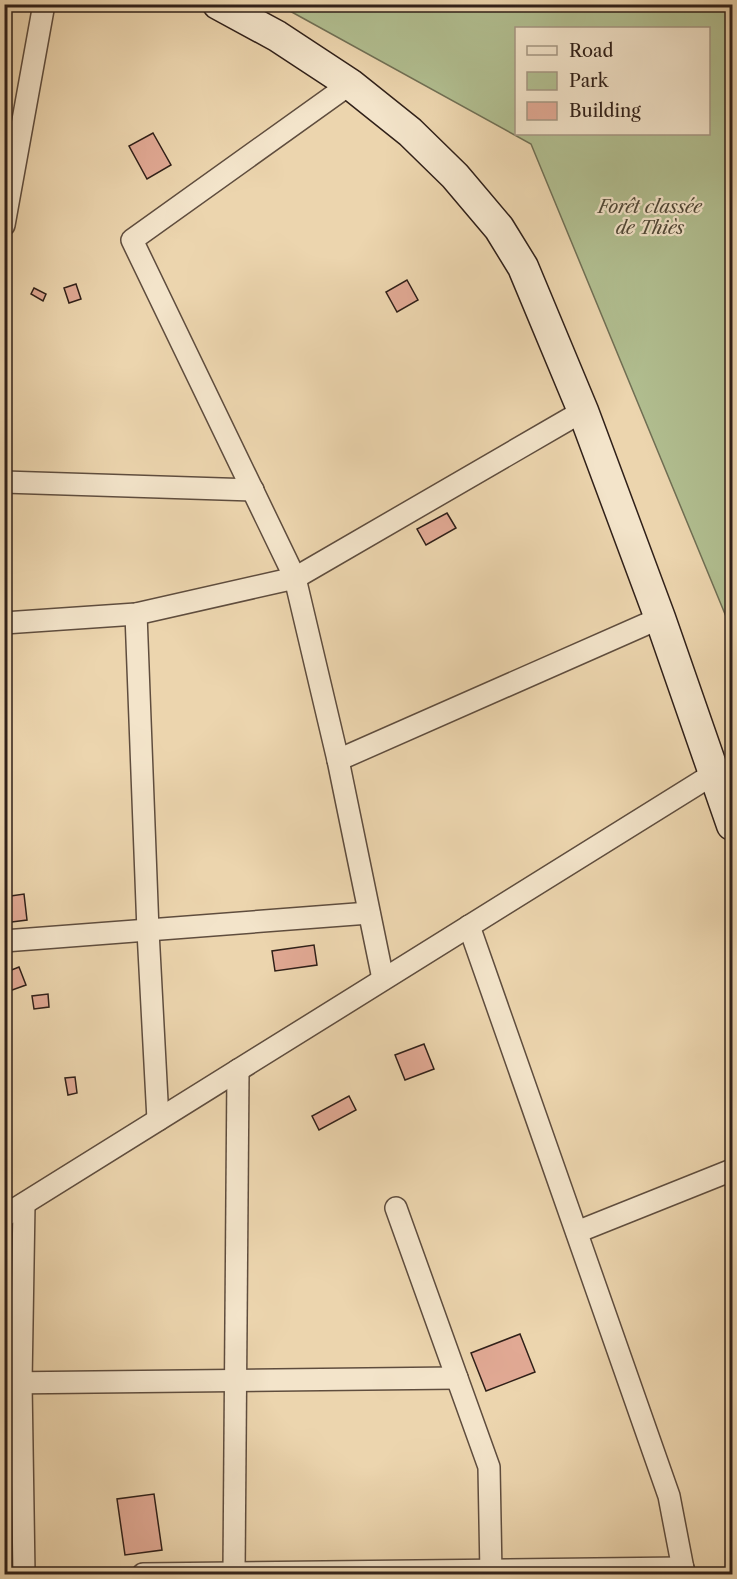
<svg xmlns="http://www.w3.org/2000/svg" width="737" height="1579" viewBox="0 0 737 1579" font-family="'Libre Caslon Text',serif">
	<rect width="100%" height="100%" fill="#ecd5ae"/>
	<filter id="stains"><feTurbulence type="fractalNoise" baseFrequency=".00333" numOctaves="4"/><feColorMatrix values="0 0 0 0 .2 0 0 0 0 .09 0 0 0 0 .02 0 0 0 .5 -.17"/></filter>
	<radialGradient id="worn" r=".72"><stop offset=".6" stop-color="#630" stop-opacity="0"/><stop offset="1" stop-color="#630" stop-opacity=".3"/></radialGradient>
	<path fill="#b1be90" stroke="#706f54" stroke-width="1.5" fill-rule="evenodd" d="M279,5H732V631L531,144ZM516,28H708V134H516Z"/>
	<g fill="#e1a994" stroke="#302019" stroke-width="1.5">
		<path d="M153,133L171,165L147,179L129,146Z"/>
		<path d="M407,280L418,300L397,312L386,292Z"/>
		<path d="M76,284L81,299L69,303L64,288Z"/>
		<path d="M34,288L46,294L43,301L31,294Z"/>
		<path d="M447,513L456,528L426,545L417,529Z"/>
		<path d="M24,894L27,920L4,923V897Z"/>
		<path d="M314,945L317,965L275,971L272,951Z"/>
		<path d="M19,967L26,985L4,993V973Z"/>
		<path d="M48,994L49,1007L34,1009L32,996Z"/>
		<path d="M424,1044L434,1069L405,1080L395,1055Z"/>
		<path d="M75,1077L77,1093L68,1095L65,1078Z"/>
		<path d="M349,1096L356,1110L319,1130L312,1116Z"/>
		<path d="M4,1331H9L10,1370H4Z"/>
		<path d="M520,1334L535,1372L486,1391L471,1353Z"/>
		<path d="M154,1494L162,1550L125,1555L117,1499Z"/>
	</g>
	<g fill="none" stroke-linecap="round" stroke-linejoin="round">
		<g stroke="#5f4d3e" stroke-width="24">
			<g id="street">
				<path d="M350,84L132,240L295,578L338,760L383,979"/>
				<path d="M4,225L44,4"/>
				<path d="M4,482L253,490"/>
				<path d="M136,614L148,931L158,1120"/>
				<path d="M4,623L136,614L295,578L583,411"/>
				<path d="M338,760L660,618"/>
				<path d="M469,926L669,1496L684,1574"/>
				<path d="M4,941L369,913"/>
				<path d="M396,1208L489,1467L491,1574"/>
				<path d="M4,1216L715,773"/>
				<path d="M577,1232L732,1170"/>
				<path d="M4,1383L457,1378"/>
				<path d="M234,1573L238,1070"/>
				<path d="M24,1574L21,1383L24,1204"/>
				<path d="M143,1574L683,1568"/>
			</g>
		</g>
		<g stroke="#302019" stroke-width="33">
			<path id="secondary" d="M218,4L277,36L350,84L410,132L455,176L499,228L523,267L583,411L660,618L732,825"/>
		</g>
		<use href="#street" stroke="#f3e4ca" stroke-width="21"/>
		<use href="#secondary" stroke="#f3e4ca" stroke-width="30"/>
	</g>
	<g text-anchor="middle" stroke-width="4.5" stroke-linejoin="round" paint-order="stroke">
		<g font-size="18" font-style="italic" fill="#504837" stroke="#f3e4ca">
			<text x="650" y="213">Forêt classée<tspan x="650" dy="21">de Thiès</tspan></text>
		</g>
	</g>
	<rect width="737" height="1579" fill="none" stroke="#ecd5ae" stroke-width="24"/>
	<rect x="6" y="6" width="725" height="1567" fill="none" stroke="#302019" stroke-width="3"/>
	<rect x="12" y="12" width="713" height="1555" fill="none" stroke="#302019" stroke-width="1.5"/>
	<rect x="515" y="27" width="195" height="108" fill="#f3e4ca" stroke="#a59683" stroke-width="1.5"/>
	<rect x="527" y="46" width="30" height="9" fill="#f3e4ca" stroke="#a59683" stroke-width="1.5"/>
	<text x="569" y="57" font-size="18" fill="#302019">Road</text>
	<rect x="527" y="72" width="30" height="18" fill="#b1be90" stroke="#a59683" stroke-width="1.5"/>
	<text x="569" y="87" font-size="18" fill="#302019">Park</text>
	<rect x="527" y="102" width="30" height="18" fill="#e1a994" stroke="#a59683" stroke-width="1.5"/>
	<text x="569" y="117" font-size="18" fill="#302019">Building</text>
	<rect width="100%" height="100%" filter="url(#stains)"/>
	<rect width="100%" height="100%" fill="url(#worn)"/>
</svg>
